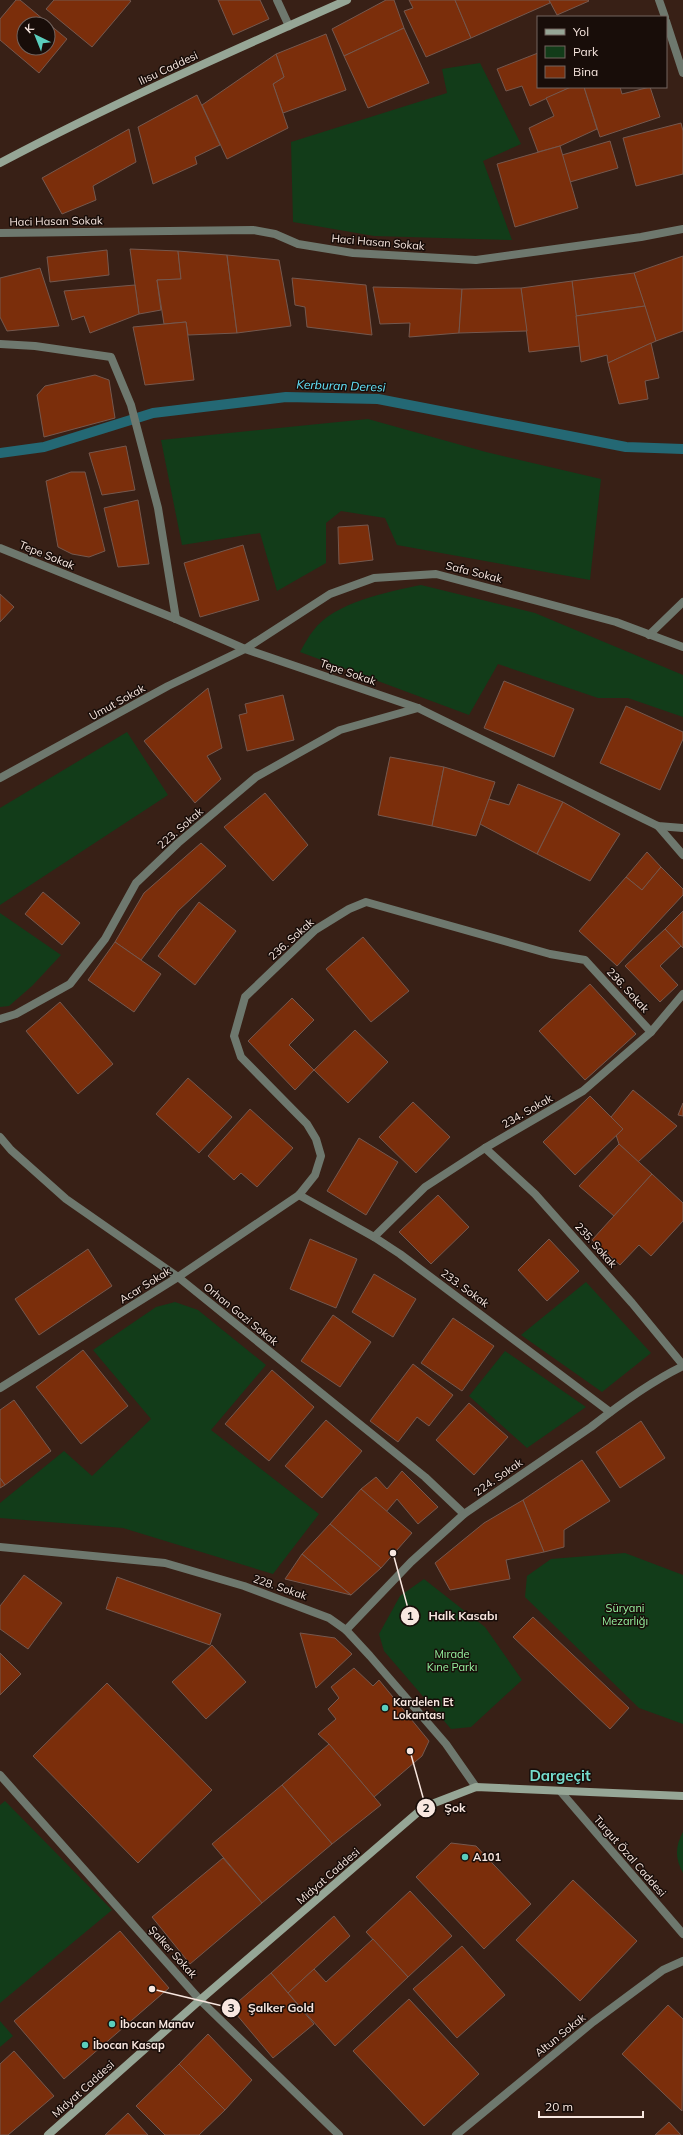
<svg xmlns="http://www.w3.org/2000/svg" width="683" height="2135" viewBox="0 0 683 2135" font-family="Mulish,sans-serif">
	<rect width="100%" height="100%" fill="#382016"/>
	<g fill="#123c19">
		<path d="M480,63L521,144L483,161L512,240L374,236L293,222L291,142L447,93L442,69Z"/>
		<path d="M368,419L486,452L601,479L590,580L397,545L385,518L341,511L326,523V563L277,591L260,533L182,545L161,440Z"/>
		<path d="M421,585L535,613L683,675V717L628,698H598L498,664L469,715L300,652C304,645 308,637 313,631C334,602 388,592 421,585Z"/>
		<path d="M127,732L168,795L0,905V808Z"/>
		<path d="M0,913L61,955L32,986L9,1006L0,1007Z"/>
		<path d="M586,1282L651,1353L602,1392L521,1335Z"/>
		<path d="M175,1302L198,1310L266,1365L211,1430L319,1514L273,1574L123,1528L0,1518V1503L64,1451L92,1476L151,1419L93,1350L156,1307Z"/>
		<path d="M505,1351L586,1407L527,1448L469,1396Z"/>
		<path d="M625,1553L683,1575V1724L639,1708L525,1597L527,1576L551,1559Z"/>
		<path d="M424,1579L485,1627L522,1680L471,1727L451,1729L384,1651L379,1634L400,1596Z"/>
		<path d="M5,1801L112,1910L0,2003V1805Z"/>
		<path d="M683,1832V1873C675,1859 675,1846 683,1832Z"/>
		<path d="M0,2021L13,2036L0,2047Z"/>
	</g>
	<g fill="none" stroke-linecap="round" stroke-linejoin="round">
		<path stroke="#246874" stroke-width="10" d="M0,453L44,447L153,413L286,397L378,399L626,447L683,449"/>
	</g>
	<g fill="#7b2e0b" stroke="#75584e" fill-rule="evenodd">
		<path d="M16,0H20L67,39L39,73L0,40V19ZM24,24H48V48H24Z"/>
		<path d="M54,0H129L131,1L92,47L46,9Z"/>
		<path d="M218,0H260L269,19L233,35Z"/>
		<path d="M386,0H394L404,28L344,56L332,29Z"/>
		<path d="M409,0H455L471,38L426,57L404,11L413,8Z"/>
		<path d="M455,0H549L550,3L471,38Z"/>
		<path d="M549,0H588L589,1L557,15Z"/>
		<path d="M404,28L429,83L368,108L344,56Z"/>
		<path d="M326,34L346,90L283,113L273,84L284,77L276,54Z"/>
		<path d="M538,53V87H571L530,106L522,86L506,91L497,69Z"/>
		<path d="M276,54L284,77L273,84L288,128L227,159L202,105Z"/>
		<path d="M571,87H584L597,129L560,146L538,152L529,128L554,116L546,98Z"/>
		<path d="M584,87H620L622,94L650,87L660,117L600,137Z"/>
		<path d="M197,95L220,145L195,157L197,164L153,184L138,127Z"/>
		<path d="M681,123L683,131V174L636,186L623,138Z"/>
		<path d="M129,129L136,162L93,186L96,200L62,214L42,178Z"/>
		<path d="M610,141L618,168L570,182L562,155Z"/>
		<path d="M560,146L578,208L515,227L497,164Z"/>
		<path d="M130,249L178,251L181,279L157,280L161,310L139,314Z"/>
		<path d="M107,250L109,275L50,282L47,257Z"/>
		<path d="M178,251L227,255L237,333L188,335L186,322L164,324L157,280L181,279Z"/>
		<path d="M227,255L279,260L291,326L237,333Z"/>
		<path d="M683,256V331L656,341L634,273Z"/>
		<path d="M40,268L59,326L7,331L0,317V278Z"/>
		<path d="M634,273L645,306L576,316L572,281Z"/>
		<path d="M292,278L366,285L372,335L307,327L305,307L295,305Z"/>
		<path d="M572,281L580,346L529,352L521,288Z"/>
		<path d="M135,285L139,314L90,333L84,316L72,320L64,291Z"/>
		<path d="M373,287L462,289L459,333L409,337L410,323L380,324Z"/>
		<path d="M521,288L527,331L459,333L462,289Z"/>
		<path d="M645,306L656,341L608,363L607,355L581,362L576,316Z"/>
		<path d="M186,322L194,380L145,385L133,327Z"/>
		<path d="M651,343L659,378L645,381L648,399L619,404L608,363Z"/>
		<path d="M95,375L109,380L115,418L44,437L37,395L45,386Z"/>
		<path d="M126,446L135,490L102,495L89,453Z"/>
		<path d="M71,472H85L105,551L89,557L72,554L58,547L46,481Z"/>
		<path d="M138,500L149,564L118,567L104,508Z"/>
		<path d="M368,525L373,560L339,564L338,527Z"/>
		<path d="M243,545L259,600L200,617L184,563Z"/>
		<path d="M0,594L14,607L0,622Z"/>
		<path d="M504,681L574,709L554,757L484,728Z"/>
		<path d="M208,688L222,748L207,756L221,779L195,803L144,741Z"/>
		<path d="M283,695L294,740L247,751L239,715L247,713L245,704Z"/>
		<path d="M626,706L683,732V739L660,790L600,763Z"/>
		<path d="M390,757L444,767L432,826L378,815Z"/>
		<path d="M444,767L495,782L476,836L432,826Z"/>
		<path d="M518,784L563,802L537,854L480,824L489,799L509,805Z"/>
		<path d="M265,793L308,845L273,881L224,827Z"/>
		<path d="M563,802L620,834L590,881L537,854Z"/>
		<path d="M201,843L226,866L178,911L141,960L115,942L144,893Z"/>
		<path d="M647,852L661,867L642,890L626,877Z"/>
		<path d="M661,867L683,889V895L617,966L579,931L626,877L642,890Z"/>
		<path d="M43,892L80,923L62,945L25,914Z"/>
		<path d="M199,902L236,931L195,985L158,956Z"/>
		<path d="M683,911V948L665,929Z"/>
		<path d="M665,929L681,946L660,966L678,985L660,1002L625,966Z"/>
		<path d="M363,937L409,991L371,1022L326,969Z"/>
		<path d="M115,942L161,974L134,1012L88,980Z"/>
		<path d="M590,984L636,1034L585,1080L539,1031Z"/>
		<path d="M292,998L314,1020L289,1045L314,1070L295,1090L248,1041Z"/>
		<path d="M60,1002L113,1064L78,1094L26,1031Z"/>
		<path d="M355,1030L388,1062L348,1103L314,1070Z"/>
		<path d="M188,1078L232,1117L199,1153L156,1114Z"/>
		<path d="M633,1090L677,1126L638,1162L619,1144L616,1135L623,1129L611,1117Z"/>
		<path d="M590,1096L623,1129L575,1175L543,1142Z"/>
		<path d="M413,1102L450,1137L416,1173L379,1137Z"/>
		<path d="M683,1103V1116L678,1115Z"/>
		<path d="M250,1109L293,1148L257,1187L241,1173L234,1180L208,1156Z"/>
		<path d="M359,1138L398,1162L366,1215L327,1191Z"/>
		<path d="M619,1144L652,1174L614,1216L579,1186Z"/>
		<path d="M652,1174L683,1203V1221L651,1256L639,1245L620,1265L592,1240Z"/>
		<path d="M438,1195L469,1227L431,1264L399,1232Z"/>
		<path d="M310,1239L357,1259L336,1308L290,1289Z"/>
		<path d="M549,1239L579,1271L547,1301L518,1270Z"/>
		<path d="M88,1249L112,1286L39,1335L15,1299Z"/>
		<path d="M374,1274L416,1299L393,1337L352,1312Z"/>
		<path d="M333,1315L371,1342L340,1387L301,1361Z"/>
		<path d="M453,1318L494,1346L462,1391L421,1363Z"/>
		<path d="M83,1350L128,1406L81,1444L36,1387Z"/>
		<path d="M413,1364L453,1395L429,1426L417,1417L398,1442L370,1421Z"/>
		<path d="M272,1370L314,1407L269,1461L225,1424Z"/>
		<path d="M14,1400L51,1451L5,1485L0,1478V1410Z"/>
		<path d="M469,1403L508,1437L474,1475L436,1440Z"/>
		<path d="M326,1420L362,1451L322,1498L285,1466Z"/>
		<path d="M641,1421L665,1458L620,1488L596,1452Z"/>
		<path d="M582,1460L610,1501L564,1530V1547L544,1552L523,1500Z"/>
		<path d="M402,1471L438,1507L418,1524L397,1499L386,1512L361,1489L376,1477L387,1489Z"/>
		<path d="M0,1478L5,1485L0,1488Z"/>
		<path d="M361,1489L412,1533L381,1568L330,1524Z"/>
		<path d="M523,1500L544,1552L506,1560L510,1579L450,1590L435,1563L484,1523Z"/>
		<path d="M330,1524L381,1568L351,1595L302,1554Z"/>
		<path d="M302,1554L351,1595L285,1579Z"/>
		<path d="M24,1575L62,1603L28,1649L0,1629V1606Z"/>
		<path d="M117,1577L221,1614L210,1645L106,1609Z"/>
		<path d="M533,1617L629,1708L610,1729L513,1637Z"/>
		<path d="M300,1633L335,1638L352,1654L316,1688Z"/>
		<path d="M212,1645L246,1682L206,1719L172,1682Z"/>
		<path d="M0,1653L21,1674L0,1695Z"/>
		<path d="M354,1668L373,1686L379,1680L429,1741L422,1756L374,1797L329,1744L318,1734L336,1719L328,1709L339,1698L331,1687Z"/>
		<path d="M107,1683L212,1790L138,1863L33,1756Z"/>
		<path d="M329,1744L381,1805L332,1844L282,1785Z"/>
		<path d="M282,1785L332,1844L262,1903L212,1844Z"/>
		<path d="M451,1843L476,1846L531,1904L484,1949L416,1877Z"/>
		<path d="M223,1858L262,1903L190,1964L152,1917Z"/>
		<path d="M573,1880L637,1941L580,2001L516,1940Z"/>
		<path d="M410,1891L452,1936L408,1977L366,1932Z"/>
		<path d="M334,1916L350,1936L288,1993L271,1973Z"/>
		<path d="M120,1931L169,1988L64,2079L14,2021Z"/>
		<path d="M373,1939L408,1977L335,2046L288,1993L314,1969L326,1982Z"/>
		<path d="M462,1946L505,1995L457,2038L413,1989Z"/>
		<path d="M271,1973L314,2024L273,2058L231,2008Z"/>
		<path d="M409,1999L479,2074L424,2126L353,2051Z"/>
		<path d="M668,2005L683,2019L682,2111L622,2054Z"/>
		<path d="M208,2034L252,2080L225,2110L179,2064Z"/>
		<path d="M14,2051L54,2096L8,2135H0V2064Z"/>
		<path d="M179,2064L225,2110L199,2135H165L136,2106Z"/>
		<path d="M128,2113L148,2135H105Z"/>
		<path d="M669,2122L681,2135H655Z"/>
	</g>
	<g fill="none" stroke-linecap="round" stroke-linejoin="round">
		<g stroke="#6e786e" stroke-width="8">
			<path d="M277,0L289,26"/>
			<path d="M659,0L665,17"/>
			<path d="M666,21L683,73"/>
			<path d="M0,233L253,230L275,234L298,244L353,253L476,260L641,237L683,229"/>
			<path d="M0,344L35,346L111,357L131,405L158,508L176,619"/>
			<path d="M0,548L176,619L245,649L418,708L658,826L683,828"/>
			<path d="M649,635L683,602"/>
			<path d="M0,778L168,686L245,649L330,594L374,578L436,574L616,622L683,647"/>
			<path d="M0,1019L16,1014L70,984L105,939L136,883L178,843L256,777L340,730L418,708"/>
			<path d="M0,1137L11,1150L66,1199L178,1277L425,1477L464,1514"/>
			<path d="M485,1148L535,1194L632,1303L683,1365"/>
			<path d="M299,1195L374,1237L400,1254L610,1412"/>
			<path d="M374,1237L425,1187L485,1148L583,1091L651,1032L683,994"/>
			<path d="M0,1388L178,1277L299,1195L315,1175L321,1156L316,1139L307,1124L241,1057L234,1036L245,997L315,930L349,909L366,902L550,954L585,960L651,1032"/>
			<path d="M0,1547L165,1563L244,1586L329,1618L346,1630L370,1656L446,1744L476,1787"/>
			<path d="M346,1630L411,1562L464,1514L591,1427C620,1404 650,1382 683,1366"/>
			<path d="M0,1775L200,2000L339,2135"/>
			<path d="M456,2135L593,2022L663,1970L683,1961"/>
		</g>
		<g stroke="#6e786e" stroke-width="8">
			<path d="M658,826L683,855"/>
			<path d="M561,1792L683,1934"/>
		</g>
		<g stroke="#96a696" stroke-width="8">
			<path d="M0,163C113,103 230,52 347,0"/>
			<path d="M48,2135L200,2000L424,1807L476,1787L683,1796"/>
		</g>
	</g>
	<g fill="#5acebd" stroke="#180d09" stroke-width="1.5">
		<circle cx="385" cy="1708" r="4"/>
		<circle cx="465" cy="1857" r="4"/>
		<circle cx="112" cy="2024" r="4"/>
		<circle cx="85" cy="2045" r="4"/>
	</g>
	<g text-anchor="middle" stroke-width="3" stroke-linejoin="round" paint-order="stroke">
		<g font-size="11" fill="#f8e7e0" stroke="#180d09">
			<text transform="translate(168 68) rotate(-25)" y="4">Ilısu Caddesi</text>
			<text transform="translate(56 221) rotate(-1)" y="4">Haci Hasan Sokak</text>
			<text transform="translate(378 242) rotate(5)" y="4">Haci Hasan Sokak</text>
			<text transform="translate(47 555) rotate(22)" y="4">Tepe Sokak</text>
			<text transform="translate(474 572) rotate(14)" y="4">Safa Sokak</text>
			<text transform="translate(348 672) rotate(19)" y="4">Tepe Sokak</text>
			<text transform="translate(117 702) rotate(-29)" y="4">Umut Sokak</text>
			<text transform="translate(180 828) rotate(-41)" y="4">223. Sokak</text>
			<text transform="translate(291 939) rotate(-42)" y="4">236. Sokak</text>
			<text transform="translate(628 990) rotate(47)" y="4">236. Sokak</text>
			<text transform="translate(527 1111) rotate(-30)" y="4">234. Sokak</text>
			<text transform="translate(596 1245) rotate(48)" y="4">235. Sokak</text>
			<text transform="translate(145 1285) rotate(-32)" y="4">Acar Sokak</text>
			<text transform="translate(465 1288) rotate(36)" y="4">233. Sokak</text>
			<text transform="translate(241 1314) rotate(39)" y="4">Orhan Gazi Sokak</text>
			<text transform="translate(498 1477) rotate(-35)" y="4">224. Sokak</text>
			<text transform="translate(280 1587) rotate(19)" y="4">228. Sokak</text>
			<text transform="translate(630 1856) rotate(49)" y="4">Turgut Özal Caddesi</text>
			<text transform="translate(328 1876) rotate(-41)" y="4">Midyat Caddesi</text>
			<text transform="translate(173 1952) rotate(48)" y="4">Şalker Sokak</text>
			<text transform="translate(560 2035) rotate(-39)" y="4">Altun Sokak</text>
			<text transform="translate(83 2089) rotate(-42)" y="4">Midyat Caddesi</text>
		</g>
		<g font-size="11" fill="#96f4a0" stroke="#180d09">
			<text x="625" y="1612">Süryani<tspan x="625" dy="13">Mezarlığı</tspan></text>
			<text x="452" y="1658">Mırade<tspan x="452" dy="13">Kıne Parkı</tspan></text>
		</g>
		<g font-size="11" font-weight="bold" fill="#f8e7e0" stroke="#180d09" text-anchor="start">
			<text x="393" y="1706">Kardelen Et<tspan x="393" dy="13">Lokantası</tspan></text>
			<text x="473" y="1861">A101</text>
			<text x="120" y="2028">İbocan Manav</text>
			<text x="93" y="2049">İbocan Kasap</text>
		</g>
		<g font-size="12" font-style="italic" fill="#65e5fc" stroke="#180d09">
			<text transform="translate(341 386) rotate(2)" y="4">Kerburan Deresi</text>
		</g>
		<g font-size="15" font-weight="bold" fill="#75dccd" stroke="#180d09">
			<text x="560" y="1781">Dargeçit</text>
		</g>
	</g>
	<path fill="none" stroke="#f8e7e0" stroke-width="1.5" d="M393 1553L410 1616M410 1751L426 1808M152 1989L231 2008"/>
	<g fill="#f8e7e0" stroke="#180d09" stroke-width="1.5">
		<circle cx="393" cy="1553" r="4"/>
		<circle cx="410" cy="1751" r="4"/>
		<circle cx="152" cy="1989" r="4"/>
		<circle cx="410" cy="1616" r="10"/>
		<circle cx="426" cy="1808" r="10"/>
		<circle cx="231" cy="2008" r="10"/>
	</g>
	<g font-size="12" text-anchor="middle" font-weight="bold" fill="#111">
		<text x="410" y="1620">1</text>
		<text x="426" y="1812">2</text>
		<text x="231" y="2012">3</text>
	</g>
	<g font-size="12" text-anchor="middle" font-weight="bold" fill="#f8e7e0" stroke="#180d09" stroke-width="3" stroke-linejoin="round" paint-order="stroke">
		<text x="463" y="1620">Halk Kasabı</text>
		<text x="455" y="1812">Şok</text>
		<text x="281" y="2012">Şalker Gold</text>
	</g>
	<rect x="537" y="16" width="130" height="72" fill="#180d09" stroke="#72645f"/>
	<rect x="545" y="29" width="20" height="6" fill="#96a696" stroke="#72645f"/>
	<text x="573" y="36" font-size="12" fill="#f8e7e0">Yol</text>
	<rect x="545" y="46" width="20" height="12" fill="#123c19" stroke="#72645f"/>
	<text x="573" y="56" font-size="12" fill="#f8e7e0">Park</text>
	<rect x="545" y="66" width="20" height="12" fill="#7b2e0b" stroke="#72645f"/>
	<text x="573" y="76" font-size="12" fill="#f8e7e0">Bina</text>
	<g transform="translate(36 36) rotate(317)"><circle r="19" fill="#180d09" stroke="#72645f"/>
	<path d="M0-3L7 15L0 10L-7 15Z" fill="#5acebd"/>
	<text y="-6" font-size="11" font-weight="bold" text-anchor="middle" fill="#f8e7e0">K</text>
	</g>
	<path d="M539 2111v6h104v-6" fill="none" stroke="#f8e7e0" stroke-width="2"/>
	<text x="545" y="2111" font-size="12" fill="#f8e7e0" stroke="#180d09" stroke-width="3" paint-order="stroke">20 m</text>
</svg>
